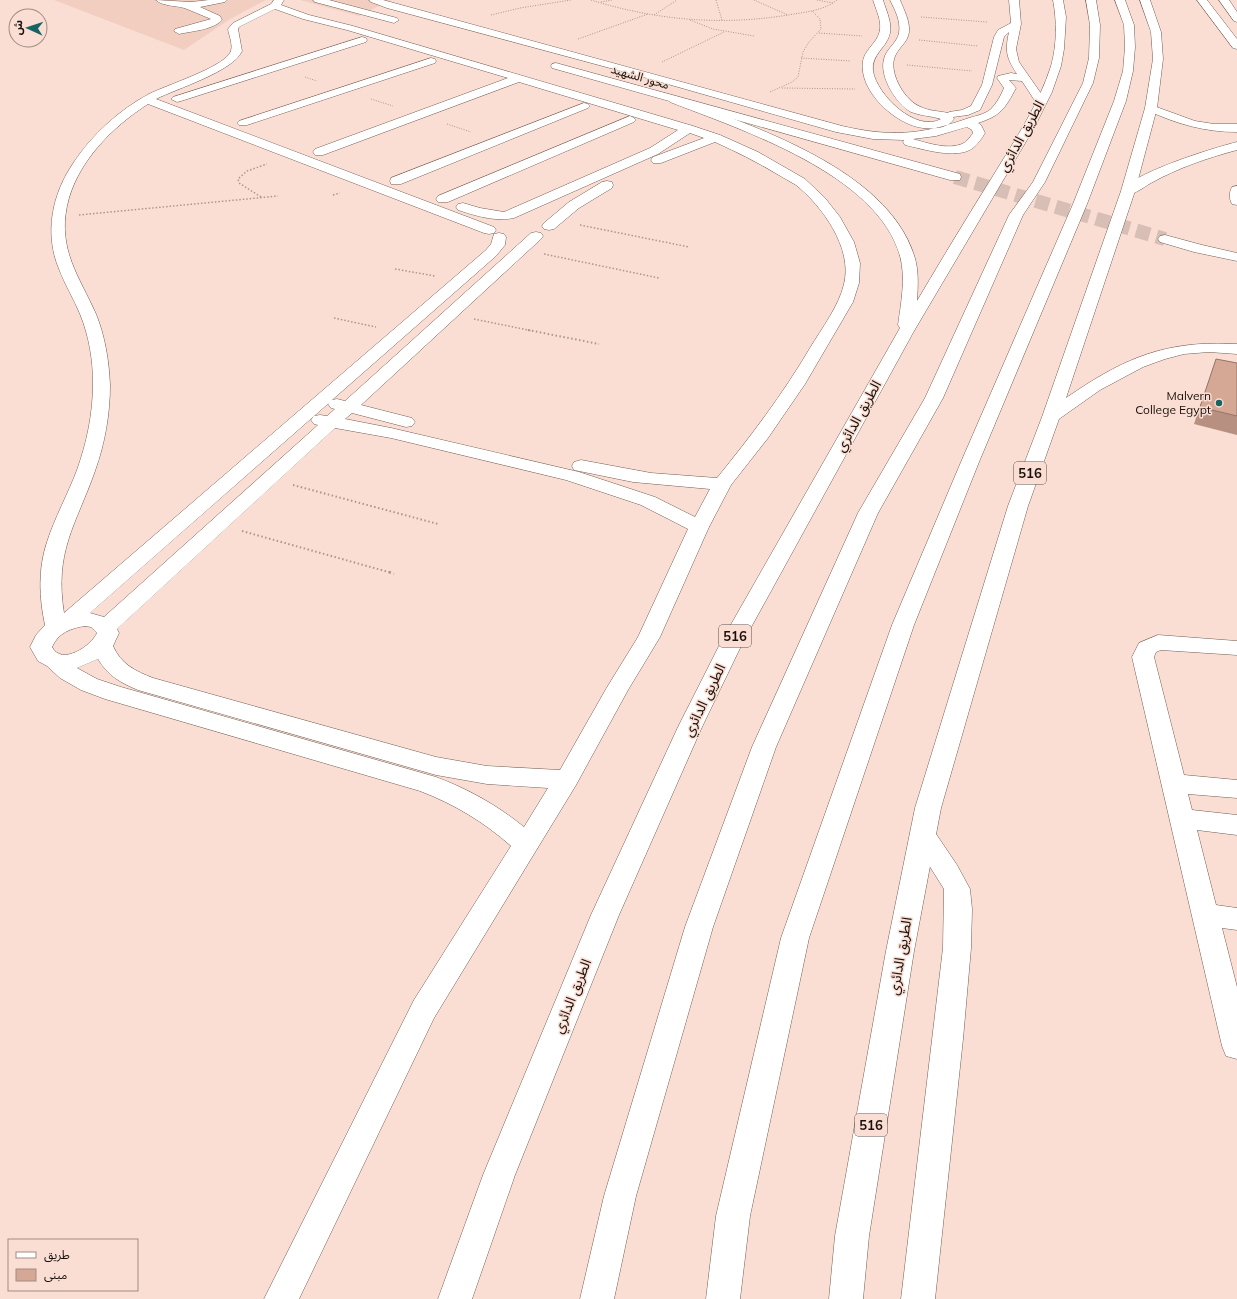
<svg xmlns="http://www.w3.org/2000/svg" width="1237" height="1299" viewBox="0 0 1237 1299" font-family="Mulish,'Noto Sans Arabic',sans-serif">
	<rect width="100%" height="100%" fill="#faded3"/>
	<g fill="#f1cec0">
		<path d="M54,0H266L230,19L184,50Z"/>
		<path d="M300,0H391L359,16Z"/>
	</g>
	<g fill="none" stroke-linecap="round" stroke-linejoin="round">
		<path stroke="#d8bfb5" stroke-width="14" stroke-dasharray="14 7" stroke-linecap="butt" d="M955,177L1165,239"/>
		<g stroke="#745d53" stroke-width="1">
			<g id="minor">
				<path d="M156,0L191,2L209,0H227L225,2L200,7L220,16L222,20C213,30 192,31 179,34L174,31L175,29L211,19C203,16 195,12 187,9C178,5 163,7 156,0Z"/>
				<path d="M274,0H284L281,5L309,15L353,26L693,126L720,135L758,152L805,179L825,198L840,217L854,242L860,263L859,283L853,302L805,384L768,438L731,485L709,527L660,637L628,690L576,785L434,1018L299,1299H264L414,1000L511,846C484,822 454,804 420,791L105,699L81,690L60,678L47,666L38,661L30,647L36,635L45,625C39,597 38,569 47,542C55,517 68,494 77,470C87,442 93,413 93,383C93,360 89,336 80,314C74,299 65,285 59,269C44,233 52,194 74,162C92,135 119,110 149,94C167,85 221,68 230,53C234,46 229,36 228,29L233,23L271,4ZM275,9L303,19L347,30L508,78L315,149L313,152L315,155H323L519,82L678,130L650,148L504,212L480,208L463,203L458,204L456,207L458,210C476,216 496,222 514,218L658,154L690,133L704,138L653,157L651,160L653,163H661L715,142C737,152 757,162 777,174C783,178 790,181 796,185C822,206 853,248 844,284C839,306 822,328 810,348C783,394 751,436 717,478L651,473L581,460L574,462L572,466L574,470L633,482L710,489L695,517L655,497L579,472L391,428L345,419L352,413L406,427L412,426L415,422L412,418L361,405L541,239L543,236L541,233L536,232L531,233L345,401L337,399L332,400L496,256L505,245L506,237L504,234L499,233L494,234L491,244L486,250L64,613C54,551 76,525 95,471C105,443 110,414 110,385C109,361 105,336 96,314C79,276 58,250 67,206C76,163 112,127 148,104L484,233L489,234L494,233L496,230L494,227L156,99C176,89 234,71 242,51L238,29L239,27ZM330,402L328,404L331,408L335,409L327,416L320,415L314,416L311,420L314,424L318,425L104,617L90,613ZM335,428L391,438L566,480L641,505L688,529L638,637L606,689L560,770L487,766L436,757L153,678C135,671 121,664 113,646L119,633L117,629ZM85,626L91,627L97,633C91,646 62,666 52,647C58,633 71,628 85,626ZM98,659C108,676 121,683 138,690L436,775L487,784L548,788L524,827C497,805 468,789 436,777L121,687L97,679L77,668Z"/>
				<path d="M313,0H329L397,18L399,20L394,23L315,2Z"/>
				<path d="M369,0H383L842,126C890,137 920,135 966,119C974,116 984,115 991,109C997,103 1001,95 1004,88L997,78L998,76L1011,73L1017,74C1006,57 1005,51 1009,32L1004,37L992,85L980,110L968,115L953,117L954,119C947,129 934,129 923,128C896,125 858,91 863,61C864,55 868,50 872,45C886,29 879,18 873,0H883C886,10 892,22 890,33C887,48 871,54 873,71C877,95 916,133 941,119C932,116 921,116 911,112C896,104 879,76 884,59C886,49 897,43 899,33C901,21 895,10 890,0H900C904,10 910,21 909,32C908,43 897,48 894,59C890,75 905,101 921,107C929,111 939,111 948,113L949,112L962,110L971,106L982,85L994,37L998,30L1011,23L1009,0H1019L1021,24L1016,49L1019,62L1047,102L1045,104H1037L1022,81L1009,80L1016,88C1005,109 1000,116 978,123L981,125L985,133C982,138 978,144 973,148C957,160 923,149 905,145L903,142L904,140L873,139L836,132L636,75L387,8L371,2ZM967,127L972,130L973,133C970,137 967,142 962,144C948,150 927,143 913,139L936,136Z"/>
				<path d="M362,37L366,38L367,40L366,42L181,101L177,102L171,99L173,97Z"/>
				<path d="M431,58L435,59L436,61L435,63L247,125H239L237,123L239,121Z"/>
				<path d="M556,63L960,174L961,177L960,180H950L552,68L551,66L552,64Z"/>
				<path d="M584,103L588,104L590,106L588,108L401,184H391L390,181L391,178Z"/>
				<path d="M630,116L634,118L636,120L634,122L448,202H438L436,199L438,196Z"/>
				<path d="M607,181L612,182L613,185L612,188L579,208L554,229L549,230L544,229L542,226L544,223L569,202L602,182Z"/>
				<path d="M1237,186V205L1232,204C1229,199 1229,192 1232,187Z"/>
				<path d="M1165,235L1202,245L1237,253V261L1194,252L1160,242L1158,239L1160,236Z"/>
				<path d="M1158,635L1237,641V655L1161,650L1156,652L1154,657L1184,775L1237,780V798L1188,794L1192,810L1237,815V835L1197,830L1216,905L1237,908V930L1222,928L1237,987V1059L1226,1056L1222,1046L1132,657L1139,643Z"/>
				<path d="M923,825L932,828L957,865L970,889L972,909L971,948L963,1039L935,1299H901L943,948L944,889L910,835L914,828Z"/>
			</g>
		</g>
		<g stroke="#745d53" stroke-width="1">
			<g id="major">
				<path d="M1197,0H1207L1237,39V49L1233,48Z"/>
				<path d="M1219,0H1229L1237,12V22L1234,21Z"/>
				<path d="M1151,105L1195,121L1214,124H1237V132C1205,132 1176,124 1147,110L1145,108L1147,106Z"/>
				<path d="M1237,142V150C1207,158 1178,168 1151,183C1142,188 1134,196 1123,194L1121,191C1135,172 1213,148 1237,142Z"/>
			</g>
		</g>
		<g stroke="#745d53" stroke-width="1">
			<g id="highway">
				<path d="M1053,0H1063L1066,17L1064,49L1061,66L1052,92L1034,128L914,331L743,642L702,727L619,915L515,1175L472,1299H438L483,1175L591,915L678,727L721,642L900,328L898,325C901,303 906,278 900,256C877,174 742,130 670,102L668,100L670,98H678C755,127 886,169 914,255C919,270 918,286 917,301C943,257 969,214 996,171C1016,138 1039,104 1051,66C1057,45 1057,21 1053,0Z"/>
				<path d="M1086,0H1096L1100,25L1099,58L1093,83L1045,182L1023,215L943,398L878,513L776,747L713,927L636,1196L614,1299H580L604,1196L685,927L752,747L858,513L925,398L1009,215L1033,182L1083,83L1089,58L1090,25Z"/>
				<path d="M1115,0H1125L1134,25L1135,47L1133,71L1126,101L1087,204L979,462L914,625L809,938L750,1216L740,1299H706L716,1216L781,938L892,625L961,462L1073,204L1114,101L1123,71L1125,47L1124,25Z"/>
				<path d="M1140,0H1150L1161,32L1163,59L1157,108L1135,191L1066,398C1124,358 1165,340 1237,344V354L1209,352L1184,354L1165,359L1143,367L1100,390L1059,419L1028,506L941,808L914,951L869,1236L863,1299H829L835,1236L886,951L915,808L1008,506L1042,417L1121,191L1145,108L1153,59L1151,32Z"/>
			</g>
		</g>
		<g stroke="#ab958d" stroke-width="1" stroke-dasharray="1 1.5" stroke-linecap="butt">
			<path d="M591,0C655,20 721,26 788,15C805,12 823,11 837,0"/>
			<path d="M716,0L722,20"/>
			<path d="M754,0L788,15"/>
			<path d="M817,0L833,3"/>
			<path d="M601,2L612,0"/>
			<path d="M491,15L520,8L571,0"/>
			<path d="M654,15L677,0"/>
			<path d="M921,17L987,22"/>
			<path d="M690,20L713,29L754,36"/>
			<path d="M819,33L862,36"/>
			<path d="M578,39L648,14"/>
			<path d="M919,40L978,46"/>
			<path d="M801,58L851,61"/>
			<path d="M662,62L724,32"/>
			<path d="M907,65L972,71"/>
			<path d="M305,77L317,81"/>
			<path d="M782,88L855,89"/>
			<path d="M770,92L792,82L798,77L803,52L809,42L821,29L820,19L812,11"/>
			<path d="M371,99L393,106"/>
			<path d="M447,124L471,132"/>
		</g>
		<g stroke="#ab958d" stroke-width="1.5" stroke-dasharray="1.5 2" stroke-linecap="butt">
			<path d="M333,195L340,193"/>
			<path d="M261,197L239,183L238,179L247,171L267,164"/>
			<path d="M79,215L278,196"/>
			<path d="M580,225L689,247"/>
			<path d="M544,254L659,278"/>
			<path d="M395,269L435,276"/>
			<path d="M334,318L376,327"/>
			<path d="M474,319L533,331"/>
		</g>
		<g stroke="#ab958d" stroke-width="2" stroke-dasharray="1.5 2.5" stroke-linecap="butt">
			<path d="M528,330L599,344"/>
			<path d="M293,485L438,524"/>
			<path d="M242,531L392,573"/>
		</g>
		<path stroke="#ab958d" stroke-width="2.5" stroke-dasharray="2 3" stroke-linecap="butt" d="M389,572L394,574"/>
		<use href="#minor" fill="#fff" fill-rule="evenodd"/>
		<use href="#major" fill="#fff" fill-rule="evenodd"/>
		<use href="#highway" fill="#fff" fill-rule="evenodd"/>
	</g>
	<path fill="#b79081" d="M1216,359L1237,363V435L1194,424Z"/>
	<path fill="#d5a896" stroke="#957669" d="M1216,359L1237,363V416L1200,407Z"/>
	<circle fill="#166563" stroke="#faded3" stroke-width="1.5" cx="1219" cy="403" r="4"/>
	<g text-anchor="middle" stroke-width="3" stroke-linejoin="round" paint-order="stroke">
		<g font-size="12" fill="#19100c" stroke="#faded3">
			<text transform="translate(640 77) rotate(16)" y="4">محور الشهيد</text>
		</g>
		<g font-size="12" fill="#19100c" stroke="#faded3" text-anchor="end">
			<text x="1211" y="400">Malvern<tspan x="1211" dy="14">College Egypt</tspan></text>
		</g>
		<g fill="#faded3" stroke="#5c4e48" stroke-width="1">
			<rect x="1014" y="462" width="32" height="22" rx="3"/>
			<rect x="719" y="625" width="32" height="22" rx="3"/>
			<rect x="855" y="1114" width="32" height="22" rx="3"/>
		</g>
		<g font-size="13" font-weight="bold" fill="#19100c">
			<text x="1030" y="478">516</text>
			<text x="735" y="641">516</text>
			<text x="871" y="1130">516</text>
		</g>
		<g font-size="14" fill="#19100c" stroke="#faded3">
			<text transform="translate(1021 136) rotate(-61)" y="5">الطريق الدائري</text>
			<text transform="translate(858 416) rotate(-61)" y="5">الطريق الدائري</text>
			<text transform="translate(704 700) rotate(-64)" y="5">الطريق الدائري</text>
			<text transform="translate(900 956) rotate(-80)" y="5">الطريق الدائري</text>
			<text transform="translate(572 996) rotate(-68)" y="5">الطريق الدائري</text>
		</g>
	</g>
	<rect x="8" y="1239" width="130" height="52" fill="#faded3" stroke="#a08c83"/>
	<rect x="16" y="1252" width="20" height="6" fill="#ffffff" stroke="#a08c83"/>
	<text x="44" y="1259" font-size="12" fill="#19100c">طريق</text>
	<rect x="16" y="1269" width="20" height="12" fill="#d5a896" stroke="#a08c83"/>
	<text x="44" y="1279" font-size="12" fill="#19100c">مبنى</text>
	<g transform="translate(28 28) rotate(273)"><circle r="19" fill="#faded3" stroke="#a08c83"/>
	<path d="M0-3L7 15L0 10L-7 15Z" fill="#166563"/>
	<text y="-6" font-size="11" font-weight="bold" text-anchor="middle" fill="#19100c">ش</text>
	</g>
</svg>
